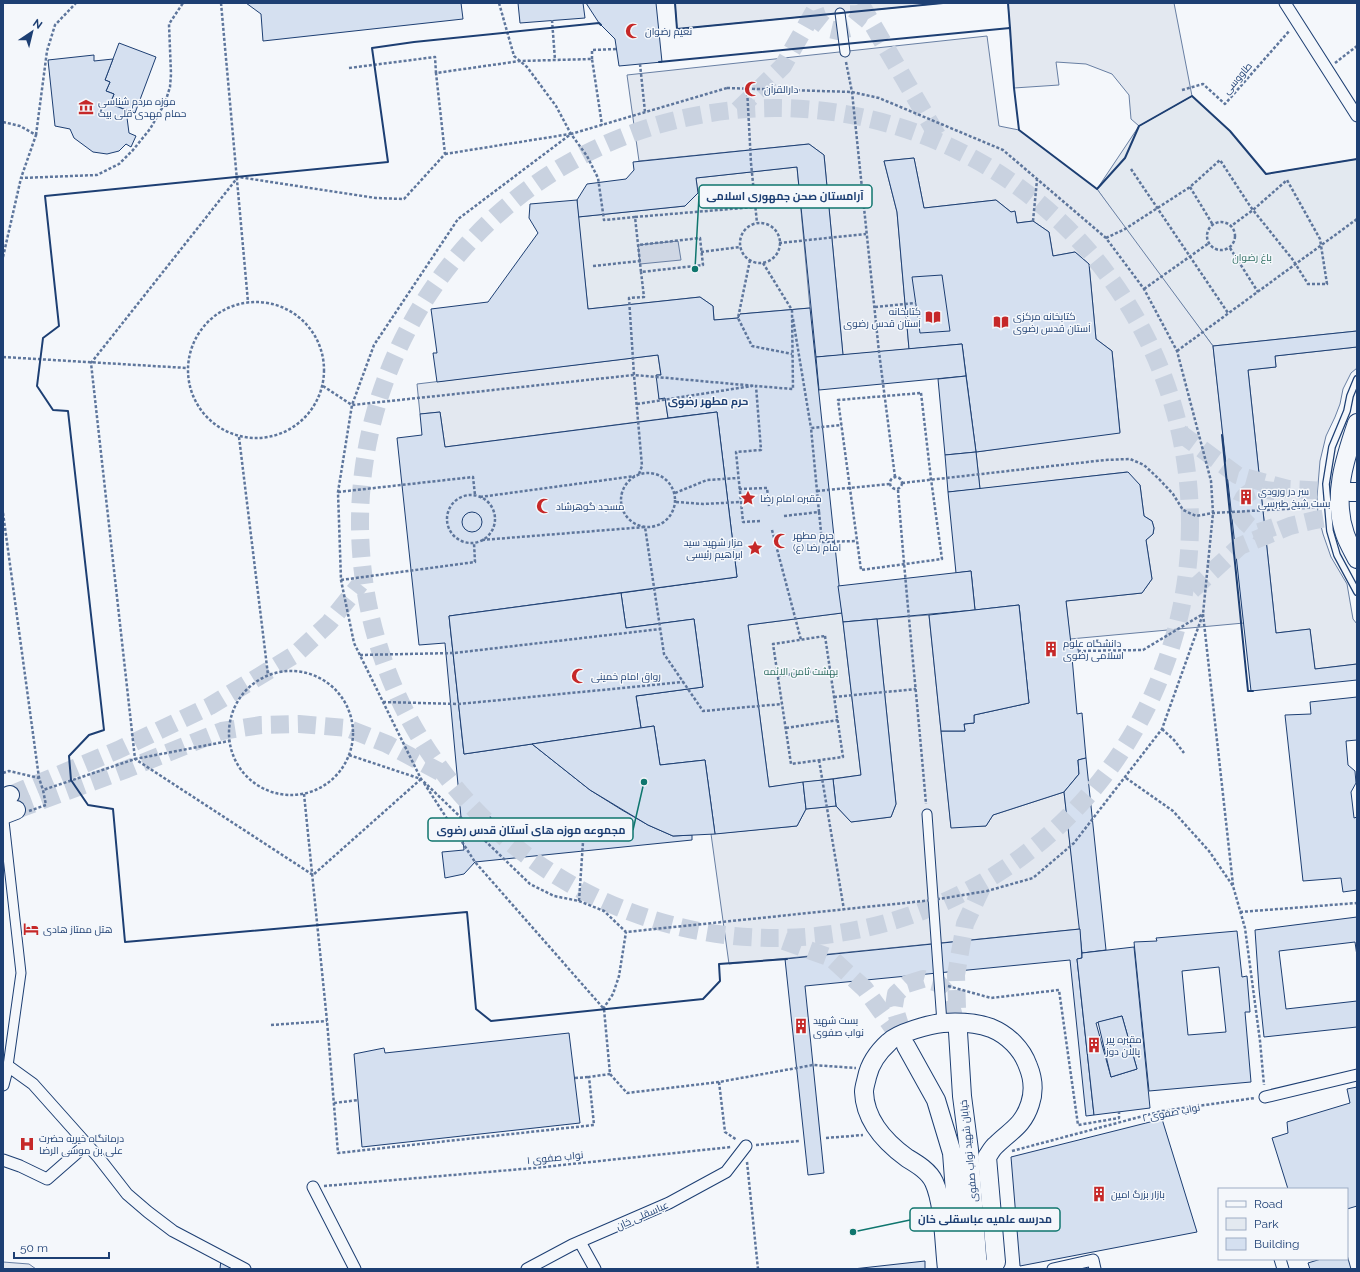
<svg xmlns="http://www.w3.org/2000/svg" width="1360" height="1272" viewBox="0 0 1360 1272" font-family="Raleway,Cairo,sans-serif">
	<rect width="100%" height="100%" fill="#f4f7fb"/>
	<g fill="#e3e9f0" stroke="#687fa3">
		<path d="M1192,96L1230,131L1266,174L1357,159V331L1213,346L1125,229L1097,189L1139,126Z"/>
		<path d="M797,167L810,308L740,314L738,318L714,320L713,306L700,297L588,309L578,217L685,206L698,193L696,178Z"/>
		<path d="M842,613L861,775L769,787L748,625Z"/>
	</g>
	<g fill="#e3e8f0" stroke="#687fa3">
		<path d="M675,3H943L677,29Z"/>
		<path d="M1008,3H1174L1192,96L1139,126L1131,119L1129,95L1112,74L1086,64L1056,62L1059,85L1014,88Z"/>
		<path d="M987,36L999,126L1019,130L1097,189L1213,346L1244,623L1070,639L1066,601L1142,593L1152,579L1146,540L1153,534L1154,528L1152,521L1144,516L1140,485L1127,472L980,489L976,452L1120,432L1112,351L1096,339L1089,264L1075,252L1053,256L1049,232L1033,221L1017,223L1015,212H1011L996,200L924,208L914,158L884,161L897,212L909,349L843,355L824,155L809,144L639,161L627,75Z"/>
		<path d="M1357,347V368L1351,373L1343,389L1340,404L1335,417L1326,436L1320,461L1317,497L1318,514L1323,534L1331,557L1347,584L1353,619L1357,624V664L1315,669L1310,629L1276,633L1248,370L1276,367L1275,356Z"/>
		<path d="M658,355L661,375H657L659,399L665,398L668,418L445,447L440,412L420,414L417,384Z"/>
		<path d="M929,615L951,827L986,826L993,815L1064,792L1080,929L729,964L711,834L797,826L806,809L836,806L851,822L891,817L896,804L877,619Z"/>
		<path d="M3,1262L29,1264L36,1269H3Z"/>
	</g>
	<path fill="#cfd7e4" stroke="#687fa3" d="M678,241L681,260L640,264L638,245Z"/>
	<g fill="#d5e0f0" stroke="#1d3f73" fill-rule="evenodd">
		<path d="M246,3H461L463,19L263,41L261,14Z"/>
		<path d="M518,3H583L585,18L520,23Z"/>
		<path d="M586,3H656L662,62L619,66L615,39L599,23Z"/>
		<path d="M119,43L156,57L135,113L110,104L114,94L106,91L110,82L105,80Z"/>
		<path d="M94,55V61L113,59L105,80L110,82L106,91L114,94L110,104L126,110L129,133L136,136L131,147L126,144L119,151L107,154L93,152L74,138L70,129L55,126L48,60Z"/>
		<path d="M809,144L824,155L843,355L816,357L797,167L696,178L698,193L685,206L578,217L577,200L587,184L626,179L634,170L633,162Z"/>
		<path d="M914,158L924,208L996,200L1011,212L1015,211L1017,223L1033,221L1049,232L1053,256L1075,252L1089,264L1096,339L1112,351L1120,433L976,452L962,344L909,349L897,212L884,161Z"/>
		<path d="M577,200L588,309L700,297L713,306L714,320L738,318L740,314L810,308L842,613L748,625L769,787L803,782L806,809L797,826L715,834L705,760L660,765L654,726L641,728L636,696L703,687L694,619L626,628L621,593L737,577L717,412L668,418L665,398L659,399L656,375H661L658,355L437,382L433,353H437L431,309L488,302L538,233L529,218L530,204Z"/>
		<path d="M942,275L950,331L920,333L912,277Z"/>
		<path d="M1357,331V347L1275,356L1276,367L1248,370L1276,633L1310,629L1315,669L1357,664V680L1251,691L1213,346Z"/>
		<path d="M962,344L966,376L819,390L816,357Z"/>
		<path d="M966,376L976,452L945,455L938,379Z"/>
		<path d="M440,412L445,447L717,412L737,577L449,616L464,754L532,744L590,790L622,810L648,825L673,836L692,835V840L475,862L464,874L445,878L442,852L464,850L445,643L419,645L397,438L422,435L420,414Z"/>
		<path d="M976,452L980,489L948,492L945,455Z"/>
		<path d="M1128,472L1140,485L1144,516L1152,521L1154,528L1153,534L1146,540L1152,579L1142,593L1066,601L1071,644H1077L1079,654L1077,656L1072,657L1077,714L1082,713L1086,758L1078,760L1079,774L1064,792L993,815L986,826L951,828L941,731H965L964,724L974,723V715L1029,703L1019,605L975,610L971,571L956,573L948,492Z"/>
		<circle cx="472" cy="522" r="10"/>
		<path d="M971,571L975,610L843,622L838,586Z"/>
		<path d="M621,593L626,628L694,619L703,687L636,696L641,728L464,754L449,616Z"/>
		<path d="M1019,605L1029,703L974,715V723L964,724L965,731H941L929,615Z"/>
		<path d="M877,619L896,804L891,817L851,822L836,806L833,779L861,775L843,622Z"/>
		<path d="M1357,697V740L1346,741L1348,765L1355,771L1356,783L1351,792L1354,818L1357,817V890L1343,892L1341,878L1303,881L1285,715L1311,714L1310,702Z"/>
		<path d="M654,726L660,765L705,760L715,834L673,836L648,825L590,790L532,744Z"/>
		<path d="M1086,758L1106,950L1082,953L1064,792L1079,774L1078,760Z"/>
		<path d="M833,779L836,806L806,809L803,782Z"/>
		<path d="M1357,917V956L1355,942L1279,951L1286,1009L1357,1001V1027L1264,1037L1259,989L1255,930Z"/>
		<path d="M1080,929L1082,958L1077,959L1094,1115L1086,1116L1070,960L805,986L824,1173L808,1175L785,959Z"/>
		<path d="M1237,931L1242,977L1247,976L1250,1012H1245L1251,1082L1149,1091L1134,942L1157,941L1156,938ZM1219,967L1226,1032L1188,1035L1182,971Z"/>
		<path d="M1134,947L1150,1108L1094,1115L1077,959L1082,958V953ZM1122,1016L1137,1069L1111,1077L1096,1023Z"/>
		<path d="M1122,1016L1137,1069L1111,1077L1098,1022Z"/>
		<path d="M569,1033L580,1123L362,1147L354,1054L384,1048L385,1053Z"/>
		<path d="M1357,1087V1206L1347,1209V1189H1288L1272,1138L1288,1133L1287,1122L1350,1103L1347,1089Z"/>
		<path d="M1162,1119L1197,1232L1020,1266L1011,1157Z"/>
		<path d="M1347,1255L1351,1269H1310L1308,1263L1321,1259H1347Z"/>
		<path d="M221,1259L240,1269H220Z"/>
		<path d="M925,1261V1269H853Z"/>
	</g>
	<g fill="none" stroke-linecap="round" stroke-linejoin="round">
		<g stroke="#c9d2e0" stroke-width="18" stroke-dasharray="18 9" stroke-linecap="butt">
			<path d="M860,3L941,142"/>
			<path d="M815,10L819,21L829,29L838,31L850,28L859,17V3"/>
			<circle cx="775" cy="523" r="415"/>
			<path d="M738,110L783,66L815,10L816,3"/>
			<path d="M1180,433L1237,475L1288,489L1350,492"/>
			<path d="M1274,527L1259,532C1252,528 1247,525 1242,518C1236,508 1243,493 1255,490C1260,488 1268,491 1274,491"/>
			<path d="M1192,590L1240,546L1290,526L1315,520L1352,514"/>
			<path d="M10,795L118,750L210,706L296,654L329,623L360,584"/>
			<path d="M16,810L127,769L222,731L261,725L299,724L347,728L387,744L440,772"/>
			<path d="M784,941L831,958L865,989L906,1046"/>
			<path d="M957,1008L956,975L965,924L984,883"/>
			<path d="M902,1032L894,1006L896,994L907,984L923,979L938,983L948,994L958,1032"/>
		</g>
		<g stroke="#1d3f73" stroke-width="8">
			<path id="service" d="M1357,379L1350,396L1347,411L1332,447L1326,484L1330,531L1337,555L1357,592"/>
		</g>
		<g stroke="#1d3f73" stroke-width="11">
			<g id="pedestrian">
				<path d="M840,13L845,52"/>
				<path d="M927,814L942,1023"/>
				<path d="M4,821L21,973L8,1066"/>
			</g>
		</g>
		<g stroke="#1d3f73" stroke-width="13">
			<g id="minor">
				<path d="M1285,3L1357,116"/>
				<path d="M3,1085L8,1066L33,1084L99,1158L127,1194L148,1212L173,1231L245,1269"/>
				<path d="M1265,1097L1357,1075"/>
				<path d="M3,1160L20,1166L47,1179L87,1144"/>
				<path d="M313,1187L355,1269"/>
				<path d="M580,1242L595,1269"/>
				<path d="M1280,1259L1283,1269"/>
				<path d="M527,1269L572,1245L669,1203L726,1172L746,1146"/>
				<path d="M1053,1269L1093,1260L1095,1269"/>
			</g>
		</g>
		<g stroke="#1d3f73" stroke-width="20">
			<g id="primary">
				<path d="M1357,423C1345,458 1332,497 1345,534C1348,543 1353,551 1357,559"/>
				<path d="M1350,492H1357"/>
				<path d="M3,798L10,795"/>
				<path d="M3,815L16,810"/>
				<path d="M958,1032L962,1096L969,1150L978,1269"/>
				<path d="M906,1046L936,1100L952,1153L961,1269"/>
				<path d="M947,1269C944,1244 944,1204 934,1182C929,1171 917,1164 907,1158C885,1142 865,1120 864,1092C864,1087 866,1082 867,1077C870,1063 878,1052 889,1042C898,1033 930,1024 943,1023C958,1022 977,1023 991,1028C1008,1035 1022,1049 1028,1066C1033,1078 1034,1092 1030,1104C1023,1126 1010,1131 996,1145C992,1148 990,1153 987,1157L996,1262L991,1269"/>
			</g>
		</g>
		<g stroke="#5e769c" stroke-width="2.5" stroke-dasharray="3 2" stroke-linecap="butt">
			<path d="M221,3L248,302"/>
			<path d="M499,3L514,56L527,67L556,106L571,134L587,156L598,178L604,220L635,217L641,272L703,265L700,238L638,245"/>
			<path d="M552,20L555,60"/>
			<path d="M592,59V50L617,49"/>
			<path d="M846,62L852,92L879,352L895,477"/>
			<path d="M1335,63L1357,46"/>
			<path d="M640,64L645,112"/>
			<path d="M349,68L435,57L436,73"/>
			<path d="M727,88L852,92L879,98L1003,150L1106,238L1144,289L1177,351L1211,481L1213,513L1203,614L1162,729L1074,843L1033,878L987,891L933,900L626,932L604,911L579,901L554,896L530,884L421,779L354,643L341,580L338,492L352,405L374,345L458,219L571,134Z"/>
			<path d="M747,88L751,163L757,223"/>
			<path d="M1182,90L1203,84L1225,104L1290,30"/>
			<path d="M3,122L20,126L36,135L21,178"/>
			<path d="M36,135L47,51L55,25L76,3"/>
			<path d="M445,154L570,134"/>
			<path d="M1131,169L1228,313H1229"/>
			<path d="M1190,187L1213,225"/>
			<path d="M635,217L755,207"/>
			<path d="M1033,221L1037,180"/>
			<circle cx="1221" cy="236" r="14"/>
			<circle cx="760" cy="243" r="20"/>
			<path d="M1106,238L1125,229L1190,187L1220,160L1250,206L1253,210L1293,260L1308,284H1327L1320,239L1287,180L1253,210L1231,226"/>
			<path d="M779,243L866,234"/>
			<path d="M1230,248L1258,292"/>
			<path d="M701,252L740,247"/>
			<path d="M3,257L21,178L97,175L119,164L133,150L150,129L165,103L170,87L171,74L169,24L183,3"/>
			<path d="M750,260L738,318L752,346L792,354"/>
			<path d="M593,266L640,261"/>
			<path d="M1144,289L1209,243"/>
			<circle cx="256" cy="370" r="68"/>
			<path d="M875,307L916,303"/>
			<path d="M793,319L811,428"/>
			<path d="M1177,351L1357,219"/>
			<path d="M3,357L187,368"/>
			<path d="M323,386L352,405L634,375L756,386"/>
			<path d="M921,393L931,479L942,559L861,570L838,400Z"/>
			<path d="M637,404L752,386"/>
			<path d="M239,437L268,675"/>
			<circle cx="648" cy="500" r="27"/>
			<path d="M639,474L642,466L634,375L629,298L644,297L641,272"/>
			<circle cx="896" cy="483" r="6"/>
			<path d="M902,483L1105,460L1130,459L1144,465L1159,479L1173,494L1183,510L1196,516L1213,513L1321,507"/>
			<path d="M739,489L767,488L769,506"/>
			<path d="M898,490C906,594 917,699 926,804"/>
			<path d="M817,491L890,484"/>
			<path d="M338,492L473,477L475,495"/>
			<path d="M675,493L707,480L738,478"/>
			<circle cx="471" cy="519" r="24"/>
			<path d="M480,497L635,476"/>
			<path d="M676,502L703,504L741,502"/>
			<path d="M819,512L822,542L857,541"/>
			<path d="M3,513L39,778"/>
			<path d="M784,516L819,512L811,428L842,425"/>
			<path d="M760,521L743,522L736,452L761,450L756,386L793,389L792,310L763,263"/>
			<path d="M772,530L801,640"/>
			<path d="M482,540L645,527L664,654L703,711L782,704"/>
			<path d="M341,580L475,562L474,543"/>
			<path d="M825,636L843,757L791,764L773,644Z"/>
			<path d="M1078,651L1143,650L1203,614L1233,885"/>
			<path d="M360,655L454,653L660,629"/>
			<circle cx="291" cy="733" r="62"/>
			<path d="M778,676L831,669"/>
			<path d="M834,697L916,689"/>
			<path d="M383,702L459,704L683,682"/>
			<path d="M786,728L838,720"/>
			<path d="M1162,729L1174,740L1184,753"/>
			<path d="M349,755L421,779"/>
			<path d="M819,760L844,910"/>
			<path d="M3,773L9,771L39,778L43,790"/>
			<path d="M1126,778L1173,811L1209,851L1233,886L1245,928L1260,1041L1264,1085"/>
			<path d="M421,779L313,875L135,759L91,363L238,177L376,198L404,199L445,154L436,73L520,61L592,59L602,125"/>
			<path d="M424,783L475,862L604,1009L610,1074L627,1093L719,1082L813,1065L856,1068"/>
			<path d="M304,794L327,1021L338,1153L594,1125L589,1077L610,1074"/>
			<path d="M29,811L46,805L43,790L135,759L229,741"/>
			<path d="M475,831L491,817"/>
			<path d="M579,901L583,842"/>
			<path d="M1240,912L1357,903"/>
			<path d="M948,986L991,998L1059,990L1078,1125L1119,1118V1112"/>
			<path d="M603,1009L613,994L619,976L626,932"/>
			<path d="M271,1025L327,1021"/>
			<path d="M575,1078L589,1077"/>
			<path d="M719,1082L725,1132L737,1140"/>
			<path d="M334,1103L358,1100"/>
			<path d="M826,1138L863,1135"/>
			<path d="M756,1145L799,1141"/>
			<path d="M1012,1151L1162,1111L1255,1098"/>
			<path d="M747,1162L758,1269"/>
			<path d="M324,1186L534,1168L731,1147"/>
		</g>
		<use href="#service" stroke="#f4f7fb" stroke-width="5.5"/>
		<use href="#pedestrian" stroke="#f4f7fb" stroke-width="9"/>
		<use href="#minor" stroke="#f4f7fb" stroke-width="11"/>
		<use href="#primary" stroke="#f4f7fb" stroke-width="18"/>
		<g stroke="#1d3f73" stroke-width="2">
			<path d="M675,3L677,29L943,3"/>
			<path d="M1008,3L1010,28H1009"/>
			<path d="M601,25L599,23L414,42L372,48L388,162L45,196L59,326L43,338L37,386L53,410L68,411L104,730L89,735L69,756L71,780L88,805L113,809L125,942L467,912L476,1009L491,1021L703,999L720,981L719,964L787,959"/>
			<path d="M659,62L1010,28L1014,88L1019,130L1097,189L1125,158L1139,126L1192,96L1230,131L1266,174L1357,159"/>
			<path d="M1222,435L1248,691H1253"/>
		</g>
	</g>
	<defs>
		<g id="mosque-bare" transform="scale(1.2)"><path d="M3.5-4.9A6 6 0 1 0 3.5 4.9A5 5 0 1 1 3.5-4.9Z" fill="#c62828" stroke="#f4f7fb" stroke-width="2.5" paint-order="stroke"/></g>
		<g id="museum-bare" transform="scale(1.2)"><path d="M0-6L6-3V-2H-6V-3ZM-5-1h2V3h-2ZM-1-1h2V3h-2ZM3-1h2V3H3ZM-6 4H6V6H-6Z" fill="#c62828" stroke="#f4f7fb" stroke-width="2.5" paint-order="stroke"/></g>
		<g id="library-bare" transform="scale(1.2)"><path d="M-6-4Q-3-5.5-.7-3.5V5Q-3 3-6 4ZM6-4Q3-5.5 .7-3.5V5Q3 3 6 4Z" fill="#c62828" stroke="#f4f7fb" stroke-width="2.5" paint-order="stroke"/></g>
		<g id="building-bare" transform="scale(1.2)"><path d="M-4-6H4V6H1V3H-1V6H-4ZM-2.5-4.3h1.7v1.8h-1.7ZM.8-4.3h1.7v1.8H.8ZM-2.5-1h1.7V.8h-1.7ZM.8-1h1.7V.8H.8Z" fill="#c62828" stroke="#f4f7fb" stroke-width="2.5" paint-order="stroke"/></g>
		<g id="sight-bare" transform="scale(1.2)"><path d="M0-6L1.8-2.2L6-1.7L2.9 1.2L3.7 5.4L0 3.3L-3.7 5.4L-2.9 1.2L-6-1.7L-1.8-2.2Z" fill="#c62828" stroke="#f4f7fb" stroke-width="2.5" paint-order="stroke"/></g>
		<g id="hotel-bare" transform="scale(1.2)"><path d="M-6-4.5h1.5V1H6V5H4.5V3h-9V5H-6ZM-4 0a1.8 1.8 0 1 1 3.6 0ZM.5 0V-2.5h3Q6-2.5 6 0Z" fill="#c62828" stroke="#f4f7fb" stroke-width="2.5" paint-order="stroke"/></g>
		<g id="hospital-bare" transform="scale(1.2)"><path d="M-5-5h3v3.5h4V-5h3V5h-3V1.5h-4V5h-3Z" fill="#c62828" stroke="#f4f7fb" stroke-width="2.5" paint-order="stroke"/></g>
	</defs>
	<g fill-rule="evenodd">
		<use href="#mosque-bare" x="633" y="31"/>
		<use href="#mosque-bare" x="752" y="89"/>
		<use href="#museum-bare" x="86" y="107"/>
		<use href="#library-bare" x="933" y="317"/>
		<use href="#library-bare" x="1001" y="322"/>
		<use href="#building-bare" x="1246" y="497"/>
		<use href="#sight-bare" x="748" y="498"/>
		<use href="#mosque-bare" x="544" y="506"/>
		<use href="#mosque-bare" x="781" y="541"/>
		<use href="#sight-bare" x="755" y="548"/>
		<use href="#building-bare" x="1051" y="649"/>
		<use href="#mosque-bare" x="579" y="676"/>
		<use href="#hotel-bare" x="31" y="929"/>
		<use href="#building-bare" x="801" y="1026"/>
		<use href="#building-bare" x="1094" y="1045"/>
		<use href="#hospital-bare" x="27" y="1144"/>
		<use href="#building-bare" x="1099" y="1194"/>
	</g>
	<g text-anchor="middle" stroke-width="3" stroke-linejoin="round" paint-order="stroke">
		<g font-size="10" fill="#1d3f73" stroke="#f4f7fb" text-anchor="start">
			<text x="645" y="35">نعیم رضوان</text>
			<text x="764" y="93">دارالقرآن</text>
			<text x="98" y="105">موزه مردم شناسی<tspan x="98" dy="12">حمام مهدی قلی بیگ</tspan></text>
			<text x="921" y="315" text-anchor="end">کتابخانه<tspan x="921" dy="12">آستان قدس رضوی</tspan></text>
			<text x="1013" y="320">کتابخانه مرکزی<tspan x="1013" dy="12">آستان قدس رضوی</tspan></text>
			<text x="1258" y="495">سر در ورودی<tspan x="1258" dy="12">بست شیخ طبرسی</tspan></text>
			<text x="760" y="502">مقبره امام رضا</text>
			<text x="556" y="510">مسجد گوهرشاد</text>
			<text x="793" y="539">حرم مطهر<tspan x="793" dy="12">امام رضا (ع)</tspan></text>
			<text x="743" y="546" text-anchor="end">مزار شهید سید<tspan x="743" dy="12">ابراهیم رئیسی</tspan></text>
			<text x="1063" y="647">دانشگاه علوم<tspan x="1063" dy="12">اسلامی رضوی</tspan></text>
			<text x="591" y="680">رواق امام خمینی</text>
			<text x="43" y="933">هتل ممتاز هادی</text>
			<text x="813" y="1024">بست شهید<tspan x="813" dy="12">نواب صفوی</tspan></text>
			<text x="1106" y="1043">مقبره پیر<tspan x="1106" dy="12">پالان دوز</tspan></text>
			<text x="39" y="1142">درمانگاه خیریه حضرت<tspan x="39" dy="12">علی بن موسی الرضا</tspan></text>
			<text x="1111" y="1198">بازار بزرگ امین</text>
		</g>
		<g font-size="10" fill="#1d3f73" stroke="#f4f7fb">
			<text transform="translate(1237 78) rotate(-49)" y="4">طاووسی</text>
			<text transform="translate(1171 1112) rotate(-11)" y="4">نواب صفوی ۲</text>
			<text transform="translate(968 1151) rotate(-96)" y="4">خیابان شهید نواب صفوی</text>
			<text transform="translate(555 1157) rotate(-6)" y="4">نواب صفوی ۱</text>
			<text transform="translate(642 1215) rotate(-24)" y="4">عباسقلی خان</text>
		</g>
		<g font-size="10" fill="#2c6c60" stroke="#f4f7fb">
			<text x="1252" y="261">باغ رضوان</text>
			<text x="801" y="675">بهشت ثامن الائمه</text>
		</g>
		<g font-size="11" font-weight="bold" fill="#1d3f73" stroke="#f4f7fb">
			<text x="708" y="405">حرم مطهر رضوی</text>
		</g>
	</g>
	<path fill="none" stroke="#0f766e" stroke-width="1.5" d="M695 269L699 196M644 782L633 830M853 1232L910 1220"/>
	<g fill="#0f766e" stroke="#f4f7fb" stroke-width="1.5">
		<circle cx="695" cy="269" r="4"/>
		<circle cx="644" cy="782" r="4"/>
		<circle cx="853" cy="1232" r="4"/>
	</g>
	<g fill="#f4f7fb" stroke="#0f766e" stroke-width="1.5">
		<rect x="699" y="185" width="173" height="23" rx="4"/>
		<rect x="428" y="818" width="205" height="23" rx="4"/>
		<rect x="910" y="1208" width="150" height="23" rx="4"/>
	</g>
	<g font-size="11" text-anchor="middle" font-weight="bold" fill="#1d3f73">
		<text x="785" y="200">آرامستان صحن جمهوری اسلامی</text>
		<text x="531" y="834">مجموعه موزه های آستان قدس رضوی</text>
		<text x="985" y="1223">مدرسه علمیه عباسقلی خان</text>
	</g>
	<rect width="1360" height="1272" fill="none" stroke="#1d3f73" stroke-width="8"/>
	<rect x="1218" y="1188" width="130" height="72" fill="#f4f7fb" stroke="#9eadc5"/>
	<rect x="1226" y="1201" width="20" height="6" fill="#f4f7fb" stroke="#9eadc5"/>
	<text x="1254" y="1208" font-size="12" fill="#1d3f73">Road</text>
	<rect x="1226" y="1218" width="20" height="12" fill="#e3e9f0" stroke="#9eadc5"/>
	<text x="1254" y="1228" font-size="12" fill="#1d3f73">Park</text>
	<rect x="1226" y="1238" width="20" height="12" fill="#d5e0f0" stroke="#9eadc5"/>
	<text x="1254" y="1248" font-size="12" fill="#1d3f73">Building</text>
	<g transform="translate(32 32) rotate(35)" stroke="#f4f7fb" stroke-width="3" paint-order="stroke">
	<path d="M0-3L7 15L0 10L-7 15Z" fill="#1d3f73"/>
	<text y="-6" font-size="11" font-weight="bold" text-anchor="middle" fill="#1d3f73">N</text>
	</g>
	<path d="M14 1252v6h95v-6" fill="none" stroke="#1d3f73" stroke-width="2"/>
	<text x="20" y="1252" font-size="12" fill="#1d3f73" stroke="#f4f7fb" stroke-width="3" paint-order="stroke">50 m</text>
</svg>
